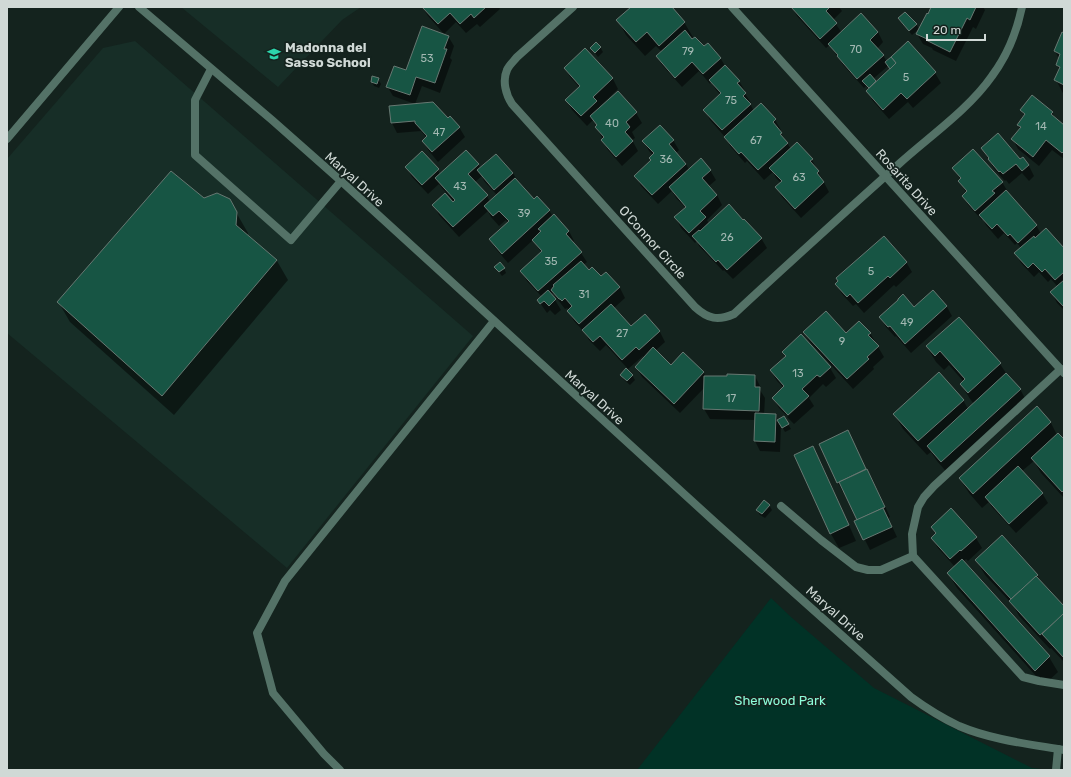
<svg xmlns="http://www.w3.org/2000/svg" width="1071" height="777" viewBox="0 0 1071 777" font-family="Rubik,sans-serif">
	<rect width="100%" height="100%" fill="#14231e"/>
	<g fill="#172e27">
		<path d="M181,7H361L342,20L278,87Z"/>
		<path d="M135,41L473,336L287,568L7,333V159L103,48Z"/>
	</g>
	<path fill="#013226" d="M771,598L791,617L874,688L1032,768L1049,770H637Z"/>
	<g fill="#0007" fill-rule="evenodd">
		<path d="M422,7H499L500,9L480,27L477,24L466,33L456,22L444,34L428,16Z"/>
		<path d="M632,7H671L684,22L694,39L704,48L708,44L721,59L725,66L739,81L745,91L744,92L751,103L750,104L754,111L761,104L775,120L781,130L779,131L791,149L797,143L812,160L829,192L801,218L782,197L776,187L781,183L776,178L773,172L764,180L747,161L745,163L731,147L725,137L710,120L705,110L721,95L716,90L711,82L710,84L699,71L682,87L663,66L657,57L662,52L656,46L645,56L626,35L618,20Z"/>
		<path d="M792,7H839L842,11L833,20L842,33L878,32L883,42L877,49L883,55L887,62L935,73L941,83L913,108L908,102L889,119L873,101L867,91L869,89L866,86L864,88L844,66L830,45L826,48L797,16ZM888,66L891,70L876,83L873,79Z"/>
		<path d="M933,7H983L985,10L976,29L973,27L956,61L933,50L932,48L923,44L917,34Z"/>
		<path d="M899,19L916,24L919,29L912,35L902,23Z"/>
		<path d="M1064,34V95L1056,80L1060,71L1057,65L1059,59L1055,51Z"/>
		<path d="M448,36L454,46L450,58L452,60L440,93L422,86L415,104L393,96L387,86Z"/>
		<path d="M600,47L603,52L598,57L591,48Z"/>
		<path d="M585,50L613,79L618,89L599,107L600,108L636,113L642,123L632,132L635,138L632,140L638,151L622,166L608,150L602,140L603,139L596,127L597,126L593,120L587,126L572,110L567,100L580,88L571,78L565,69Z"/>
		<path d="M378,79L381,84L379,88L374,86L372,82Z"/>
		<path d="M390,107L448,120L459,127L465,137L438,162L429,151L423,141L427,138L421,131L397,133L392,123Z"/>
		<path d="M1021,110L1052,112L1056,120L1064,126V159L1052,150L1039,166L1018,149L1013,139L1020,129L1018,125L1025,116Z"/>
		<path d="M673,140L679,150L676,153L686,164L689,170H710L716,180L709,186L717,195L722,205L707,220L709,224L761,238L767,248L733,279L724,270L723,271L699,246L697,241L695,243L681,228L676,218L686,208L676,198L672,191L658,204L641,186L636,176L652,161L653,155L649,151L644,141Z"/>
		<path d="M982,148L1020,160L1023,159L1029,166L1034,176L1029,181L1022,173L1009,184L1006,180L1005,181L995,170Z"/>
		<path d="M478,164L481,169L513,173L518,182L534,200L549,210L553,217L554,215L569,231L574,241L572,243L581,253L587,262L583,265L589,272L601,278L606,273L620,288L625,298L614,308L631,327L645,315L660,332L665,342L655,351L671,366L683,353L704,373L706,377L755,376L760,386V390L765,398L764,415H775L778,420L785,419L791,429L785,432L781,425L780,452L760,451L755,441V420L710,419L704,409L705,387L680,413L642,377L636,367L645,358L643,356L628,369L606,345L600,351L589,340L586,334L574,321L568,311L569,310L567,308L565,309L558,300L553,293L551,295L555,300L561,310L555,315L550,310L547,313L538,300L542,297L527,281L521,271L541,252L533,240L508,263L496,249L490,240L508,223L506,220L499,226L491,217L488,211L459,237L439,215L434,205L453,203L454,202L442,188L439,184L428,194L412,177L406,167L438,170L440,175ZM482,176L484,181L497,195L490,202L487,196L475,182Z"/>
		<path d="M954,168L1002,182L1008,192L1036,225L1041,234L1064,249V310L1057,303L1052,293L1058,287L1051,279L1048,282L1039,272L1034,277L1021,263L1016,254L1021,248L1017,243L1015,245L1004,233L998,239L986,225L983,219L982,220L969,206L963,196L967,193L959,181L961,180Z"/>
		<path d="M203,199L229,200L248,233V237L277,261L288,280L174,415L70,322L59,303Z"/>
		<path d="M906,262L912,272L896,287L894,285L864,313L856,304L853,306L842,294L836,284Z"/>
		<path d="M496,268H504L506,273L502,276Z"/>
		<path d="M933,292L947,307L952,316L911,353L896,336L895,337L886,327L880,317L914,309Z"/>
		<path d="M804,332L846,334L870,333L884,357L873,367L874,369L853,389L810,342Z"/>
		<path d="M801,336L830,368L836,378L826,387L823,384L809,398L814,406L794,424L787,417L808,398V395L786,415L779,408L773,398L784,388L777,381L771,371L786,357L783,352Z"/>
		<path d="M927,347L1000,364L1008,376L1020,389L1028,404L950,476L937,461L931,452L927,455L903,429L894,414L963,400L968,409L974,404L970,399L961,384L964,382L949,365L944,370L936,362Z"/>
		<path d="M621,375H632L635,380L630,385L624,380Z"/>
		<path d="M1037,408L1051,423L1057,435L1064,440V498L1041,473L1034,461L1022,471L1042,493L1048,503L1016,533L992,507L989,502L982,508L969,493L960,479Z"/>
		<path d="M853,442L866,470H867L873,480L890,517L888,518L897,537L870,550L856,522L858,520L845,492H843L838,483Z"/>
		<path d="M812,447L821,462L856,541L839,548L831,534Z"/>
		<path d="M769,505L772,510L765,518L760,515L757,510Z"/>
		<path d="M951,510L976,538L982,548L968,561L966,559L963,562L1049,657L1058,672L1044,685L957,588L948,573L955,567L938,548L932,538L936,534L932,527Z"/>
		<path d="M976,560L1037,575L1042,584L1064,608V662L1051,648L1050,649L1019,616L1014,606L985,575Z"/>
	</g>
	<g fill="#175544" stroke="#677872">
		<path d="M422,7H486L474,18L471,14L460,24L450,13L438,24Z"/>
		<path d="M631,7H672L685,22L659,46L647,32L636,42L616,20Z"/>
		<path d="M791,7H830L826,11L837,23L820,39Z"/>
		<path d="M931,7H976L970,20L967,18L950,52L926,40L927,39L916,34L927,13L928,14Z"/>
		<path d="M905,12L917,24L909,31L898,18Z"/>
		<path d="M861,13L878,32L870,40L884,55L857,79L837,56L838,55L828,44Z"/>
		<path d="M422,26L449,36L444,49H447L435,83L416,77L410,95L386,87L394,66L406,70Z"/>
		<path d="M685,30L692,39L695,37L704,46L708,43L721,58L703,74L692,62L675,78L656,56Z"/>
		<path d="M1062,32L1064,33V85L1054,80L1060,67L1056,65L1060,54L1054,51Z"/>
		<path d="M908,41L936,72L907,99L901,93L883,110L866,91L896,63L891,57Z"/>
		<path d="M596,42L601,47L595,53L590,48Z"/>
		<path d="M585,48L613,78L593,97L597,101L581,116L565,100L580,86L564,68Z"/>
		<path d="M891,57L896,63L890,69L885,62Z"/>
		<path d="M725,65L740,81L737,83L746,93L743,96L751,104L722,130L703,110L721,93L709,80Z"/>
		<path d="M870,74L876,81L869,88L862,81Z"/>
		<path d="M372,76L379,78L377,84L371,82Z"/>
		<path d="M618,91L637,112L626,122L630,127L625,132L633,141L616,157L601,140L604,137L595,127L597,125L590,116Z"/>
		<path d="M1032,95L1053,112L1051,114L1064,125V151L1062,153L1046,140L1033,157L1011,139L1021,127L1017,125L1025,114L1020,110Z"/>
		<path d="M433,102L448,118L450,116L460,127L432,152L422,141L427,136L415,123V121L391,123L389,106Z"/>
		<path d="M761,103L776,119L773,122L782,133L780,134L788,143L758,170L741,152L739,154L724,137Z"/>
		<path d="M660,125L674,140L669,144L686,164L652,195L634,176L651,160L649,158L654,153L642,141Z"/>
		<path d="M998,133L1020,159L1023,157L1029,165L1022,171L1016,164L1003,174L1000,171L999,172L988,159L989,158L981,148Z"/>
		<path d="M797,142L813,159L810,161L819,171L817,173L824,182L795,209L775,187L782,181L769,168Z"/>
		<path d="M973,149L1003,182L992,191L995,193L975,211L962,196L967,191L958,181L961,178L952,168Z"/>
		<path d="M466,150L479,164L468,174L488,195L453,227L432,205L445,193L453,202L455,200L435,178Z"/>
		<path d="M422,151L439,169L422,185L405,167Z"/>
		<path d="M496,154L513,173L494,190L477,170Z"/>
		<path d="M701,158L711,170L702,178L717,195L700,211L706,217L689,233L674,217L686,207L669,187Z"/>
		<path d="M171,171L204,198L217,193L230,199L237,212L236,225L277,260L162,396L57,302Z"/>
		<path d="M515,178L534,199L537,196L550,210L502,254L489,239L509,221L499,211L493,216L484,206Z"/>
		<path d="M1006,190L1037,225L1018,243L1010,234L1008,236L997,224L992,229L979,215Z"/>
		<path d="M729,204L743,220L744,219L762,238L727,270L718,260L716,262L692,236L699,230L700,231Z"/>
		<path d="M554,214L569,231L566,234L582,252L538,291L520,271L542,251L532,240L541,231L538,229Z"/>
		<path d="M1046,228L1064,248V272L1055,280L1045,269L1042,272L1033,263L1028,268L1014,253L1034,236L1035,238Z"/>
		<path d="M884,236L907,262L890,278L888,276L858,303L850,294L847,297L835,284L838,281L836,278Z"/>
		<path d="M581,261L589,270L592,267L601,276L606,272L620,287L579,324L567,311L572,306L565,298L562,301L560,299H559L551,290L554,286L553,285Z"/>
		<path d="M500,262L505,268L499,272L494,267Z"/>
		<path d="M1064,280V307L1050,292Z"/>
		<path d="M548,290L556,299L549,306L544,301L540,304L537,300Z"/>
		<path d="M933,290L947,306L905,344L890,326L888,327L879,317L898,300V299L903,294L914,307Z"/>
		<path d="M611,304L631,326L645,314L660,331L639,350L636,347L622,360L600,336L593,342L582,330Z"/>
		<path d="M826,311L846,333L859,321L871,333L868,335L879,346L867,357L869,359L847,379L803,332Z"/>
		<path d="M959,317L1001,363L968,393L960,384L965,379L940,351L935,356L926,346Z"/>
		<path d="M801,334L831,367L820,377L817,375L802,389L809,396L788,415L772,398L784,386L770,370L786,356L782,352Z"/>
		<path d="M653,347L671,365L683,352L704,372L674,404L635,367Z"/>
		<path d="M626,368L633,375L627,381L620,375Z"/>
		<path d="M939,372L964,400L918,441L893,414Z"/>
		<path d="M1006,373L1021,389L941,462L927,446Z"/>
		<path d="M727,374L755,375V387H760L759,411L703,409L704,376H727Z"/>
		<path d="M1037,406L1051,422L973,494L959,478Z"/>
		<path d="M755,413L776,414L775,442L754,441Z"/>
		<path d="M784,416L789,424L782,428L777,420Z"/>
		<path d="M848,430L866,469L837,483L819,444Z"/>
		<path d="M1058,433L1064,439V490L1062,492L1031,458Z"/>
		<path d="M813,446L849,525L830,534L794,455Z"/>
		<path d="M1018,466L1043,493L1009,524L985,497Z"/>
		<path d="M867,469L885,507L857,520L839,482Z"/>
		<path d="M764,500L770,505L762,514L756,510Z"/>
		<path d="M883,508L892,527L863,540L854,521Z"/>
		<path d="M951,508L977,537L961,551L960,550L950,559L931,538L936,533L931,527Z"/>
		<path d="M1002,535L1038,575L1011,599L975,560Z"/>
		<path d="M962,559L1050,656L1035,671L947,573Z"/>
		<path d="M1036,576L1064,606V614L1040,635L1009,601Z"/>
		<path d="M1064,613V658L1042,634Z"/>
	</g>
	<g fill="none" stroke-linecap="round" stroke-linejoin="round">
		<g stroke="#547267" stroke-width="8">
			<path d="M211,69L195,100V155L291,240L341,181"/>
			<path d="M7,139L119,7"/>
			<path d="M1061,369L934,486L924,497L918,507L912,534L913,556L1023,677L1039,681L1064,685"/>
			<path d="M781,506L821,540L856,567L868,570H881L913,556"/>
			<path d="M340,770L324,754L273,693L257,633L285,581L494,321"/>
			<path d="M1056,770L1058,749"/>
		</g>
		<g stroke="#547267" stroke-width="8">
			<path d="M573,7L517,57C514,61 509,65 507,70C502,81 506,95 512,104L695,307C708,319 718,321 734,314C789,263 844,213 900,163C930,136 969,109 992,76C1007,56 1017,31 1022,7"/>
			<path d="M732,7L1064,373"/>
		</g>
		<path stroke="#547267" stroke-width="8" d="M139,7L272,120L341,181L717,524L911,697C926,708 942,718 959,726C992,740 1029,744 1064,750"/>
	</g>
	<defs>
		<g id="school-bare" transform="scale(1.08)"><path d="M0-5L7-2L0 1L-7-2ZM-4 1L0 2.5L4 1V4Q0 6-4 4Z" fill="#2cd5ab" stroke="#14231e" stroke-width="2.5" paint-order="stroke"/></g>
	</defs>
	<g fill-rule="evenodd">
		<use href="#school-bare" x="274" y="54"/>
	</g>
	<g text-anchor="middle" stroke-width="3.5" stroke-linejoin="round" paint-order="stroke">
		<g font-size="11" fill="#a2b8b2">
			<text x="856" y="53">70</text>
			<text x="688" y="55">79</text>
			<text x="427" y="62">53</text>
			<text x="906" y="81">5</text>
			<text x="731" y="104">75</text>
			<text x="612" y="127">40</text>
			<text x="1041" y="130">14</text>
			<text x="439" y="136">47</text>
			<text x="756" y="144">67</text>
			<text x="666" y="163">36</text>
			<text x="799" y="181">63</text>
			<text x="460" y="190">43</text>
			<text x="524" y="217">39</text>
			<text x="727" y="241">26</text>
			<text x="551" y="265">35</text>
			<text x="871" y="275">5</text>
			<text x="584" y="298">31</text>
			<text x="907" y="326">49</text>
			<text x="622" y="337">27</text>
			<text x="842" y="345">9</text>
			<text x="798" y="377">13</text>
			<text x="731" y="402">17</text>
		</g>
		<g font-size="13" font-weight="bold" fill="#d0d9d6" stroke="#14231e" text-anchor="start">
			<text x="285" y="52">Madonna del<tspan x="285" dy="15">Sasso School</tspan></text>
		</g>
		<g font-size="13" fill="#d0d9d6" stroke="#14231e">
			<text transform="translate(355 179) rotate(42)" y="5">Maryal Drive</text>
			<text transform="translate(907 182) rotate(48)" y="5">Rosarita Drive</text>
			<text transform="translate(653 242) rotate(48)" y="5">O'Connor Circle</text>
			<text transform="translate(595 397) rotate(42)" y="5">Maryal Drive</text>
			<text transform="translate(836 613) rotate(42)" y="5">Maryal Drive</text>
		</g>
		<g font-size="13" fill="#8cfcd9" stroke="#14231e">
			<text x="780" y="705">Sherwood Park</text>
		</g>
	</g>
	<rect width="1071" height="777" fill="none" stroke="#d0d9d6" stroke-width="16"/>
	<path d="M927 34v6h58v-6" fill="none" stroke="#d0d9d6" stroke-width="2"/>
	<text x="933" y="34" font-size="12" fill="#d0d9d6" stroke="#14231e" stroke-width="3" paint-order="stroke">20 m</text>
</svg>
